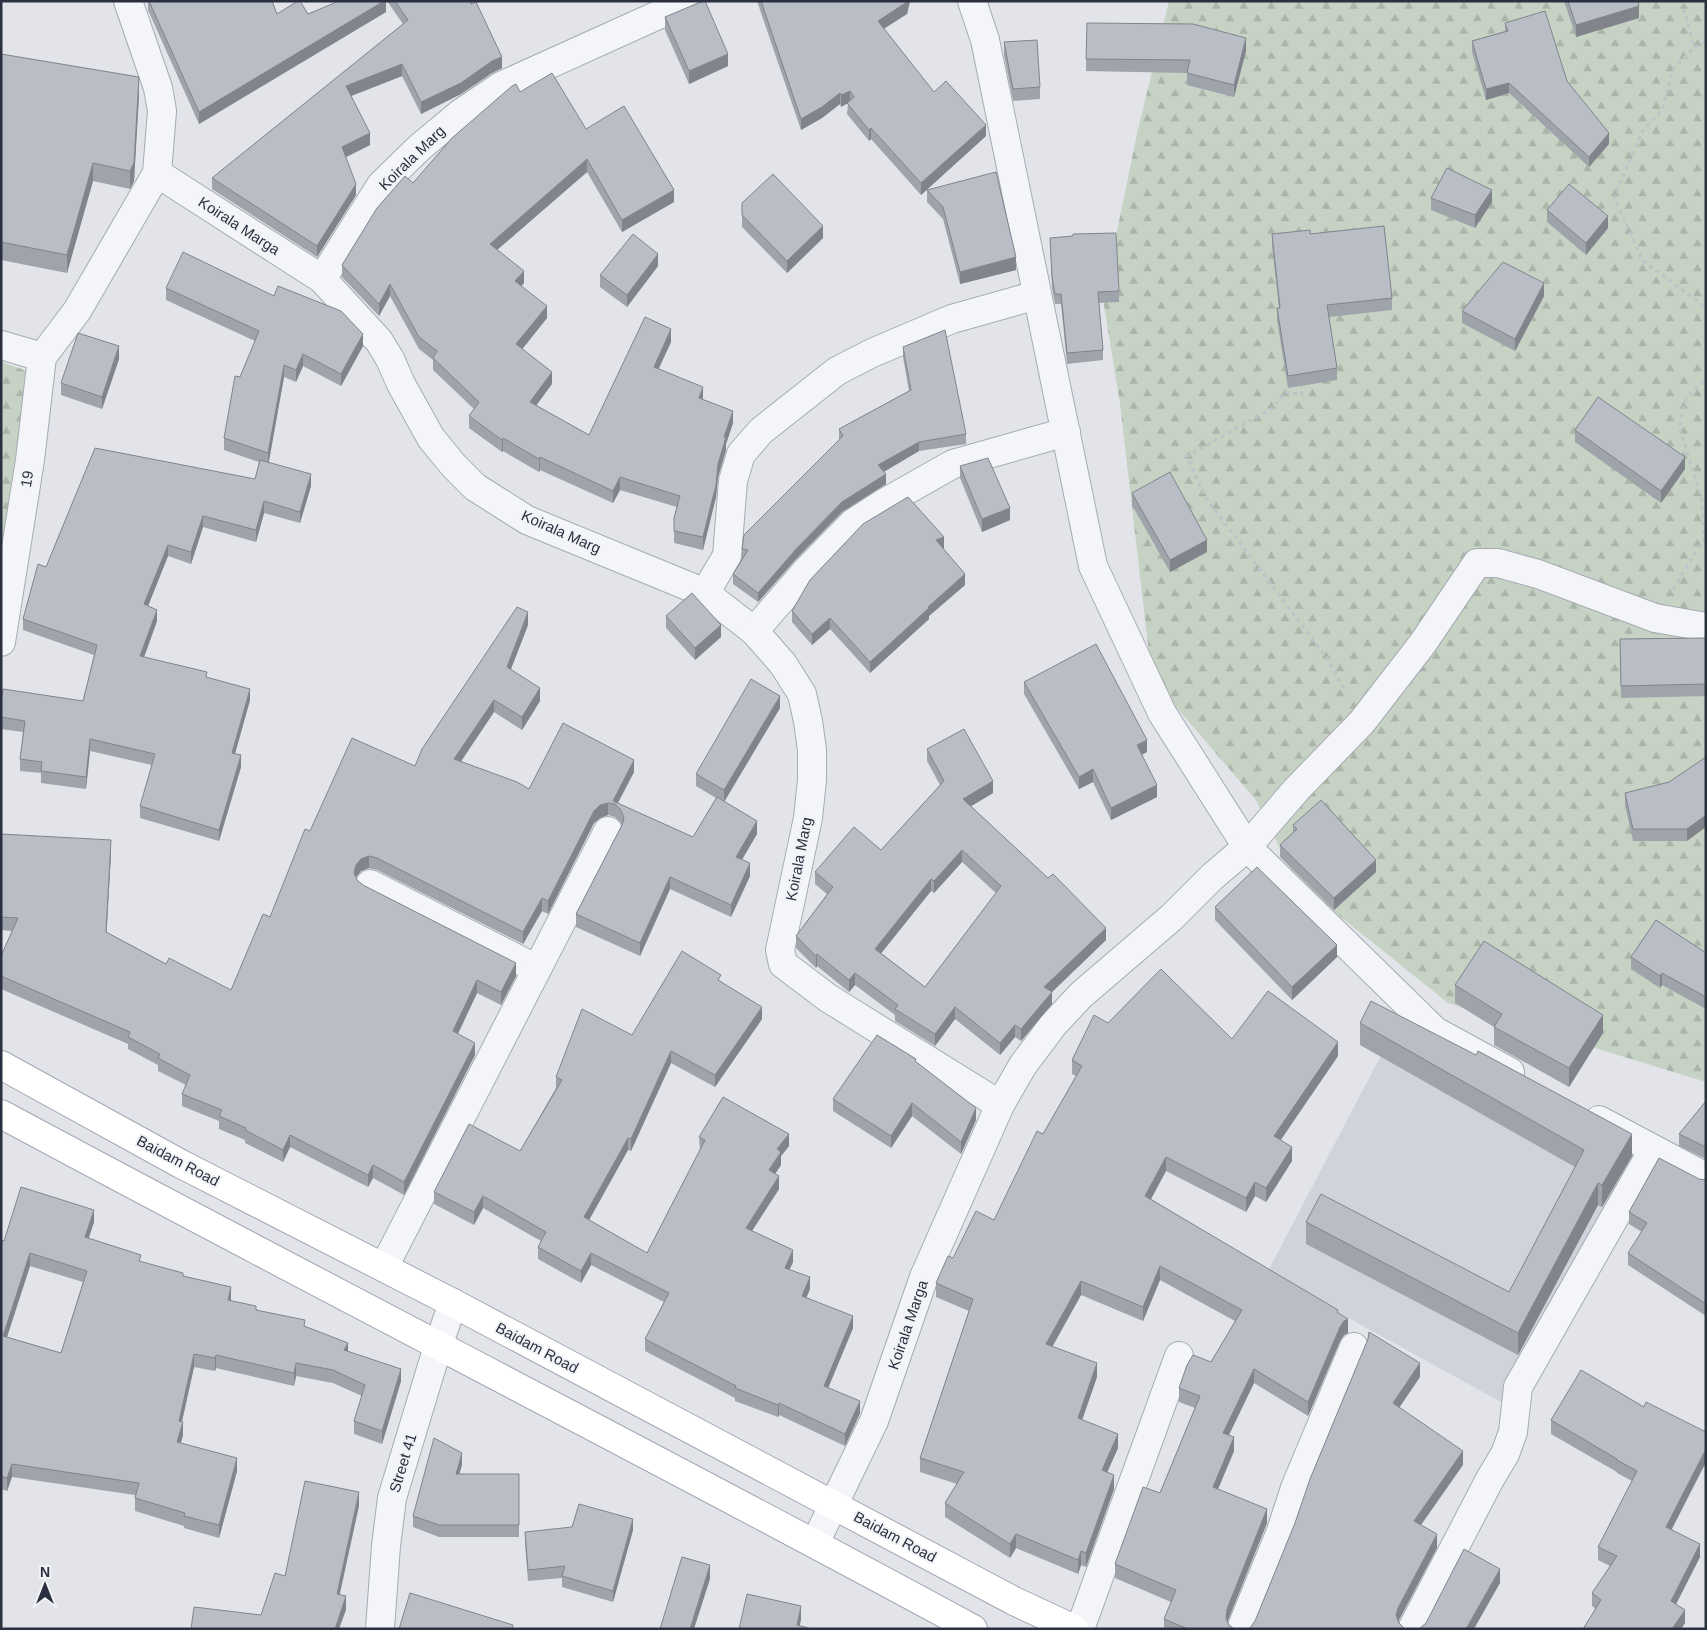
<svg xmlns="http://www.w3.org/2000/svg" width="1707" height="1630" viewBox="0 0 1707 1630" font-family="Arial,sans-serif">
	<defs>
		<pattern id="forest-firs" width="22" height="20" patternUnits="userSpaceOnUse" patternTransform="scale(1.25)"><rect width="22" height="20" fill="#c6d3c4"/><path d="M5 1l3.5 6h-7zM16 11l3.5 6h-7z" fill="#aab5a9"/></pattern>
	</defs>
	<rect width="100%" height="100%" fill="#e2e4e9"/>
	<path fill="#d0d3db" d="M1398,1023L1642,1149L1501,1402L1267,1273Z"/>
	<g fill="url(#forest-firs)">
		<path d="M1169,1H1706V1082L1448,1003L1296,881L1256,800L1152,679L1120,404L1103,299L1137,134Z"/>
		<path d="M1,362L33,373L1,552Z"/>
	</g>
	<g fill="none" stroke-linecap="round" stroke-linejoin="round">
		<g stroke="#a7aab3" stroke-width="30">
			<g id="street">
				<path d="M972,1L985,40L1093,566L1162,713L1247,847L1435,1031L1510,1072"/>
				<path d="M157,173L322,279L379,341L390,359L401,384L431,438L454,466L475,487L527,520L705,593L754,631L783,664L802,694L808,721L812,750V780L808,818L780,950L783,964L828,998L1000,1105"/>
				<path d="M322,279L381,185L420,147L461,113L501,86L689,1"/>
				<path d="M1,345L42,357L30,460L1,642"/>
				<path d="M42,357L77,311L157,173L162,111L158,88L128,1"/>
				<path d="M705,593L727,556L733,481L741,454L761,431L837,371L872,353L952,319L1037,295"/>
				<path d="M754,631L808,569L853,523L884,503L953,464L1066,432"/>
				<path d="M370,884L537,969"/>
				<path d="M1599,1120L1706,1177"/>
				<path d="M384,1267L608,831"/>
				<path d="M815,1543L874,1421L924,1277L1000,1105L1023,1065L1053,1025L1081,995L1172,917L1212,877L1247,847L1296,790L1362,722L1423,643L1477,563H1498L1538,574L1655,618L1706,627"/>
				<path d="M380,1629L386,1546L392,1498L438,1346L453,1303"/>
				<path d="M1080,1629L1179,1356"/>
				<path d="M1241,1629L1281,1531L1295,1488L1354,1347"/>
				<path d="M1412,1629L1490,1479L1505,1454L1513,1432L1518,1387L1653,1150"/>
			</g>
		</g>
		<g stroke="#a2a7b4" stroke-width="30">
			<g id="primary">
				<path d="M1,1065L181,1164L453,1303L1014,1601L1074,1629"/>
				<path d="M1,1114C324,1288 651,1454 973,1629"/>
			</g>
		</g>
		<g stroke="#c0c2c8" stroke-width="3" stroke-dasharray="4 4" stroke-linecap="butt">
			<path d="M1682,1L1694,48"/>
			<path d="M1706,42L1694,48L1673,69L1662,110L1642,132L1614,197L1643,261L1700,303L1706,310"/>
			<path d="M1301,383L1302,394L1285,392L1273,408L1187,456L1205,497L1327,658L1345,691"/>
			<path d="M1673,589L1704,539L1701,496L1679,427L1686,399L1706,378"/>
		</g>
		<use href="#street" stroke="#f4f5f8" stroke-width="28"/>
		<use href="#primary" stroke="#fff" stroke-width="28"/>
	</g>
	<g fill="#9fa3aa" fill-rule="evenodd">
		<path d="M148,1H272L277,14H308L386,1V12L199,124L148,10Z"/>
		<path d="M387,1H471L502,68L492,73L461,94L421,114L402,76L351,96L370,145L346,157L356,195L317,257L212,189V178L403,24Z"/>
		<path d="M757,1H910L907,14L884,29L934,92L986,136L921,195L871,139L869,141L847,114L848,103L841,107L840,104L822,118L801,130Z"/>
		<path d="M1564,1H1638L1639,18L1576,37Z"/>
		<path d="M665,17L728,66L689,84L665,30Z"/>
		<path d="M1505,23L1609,144L1589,167L1509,93L1486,100L1472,52V41L1505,31Z"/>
		<path d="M1004,42L1040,87V99L1013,101L1004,55Z"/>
		<path d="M1246,51L1234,97L1187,85V73L1086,71V59Z"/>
		<path d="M1,54L139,95L134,181L130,189L93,181L67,273L1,260Z"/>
		<path d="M520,92L586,129L674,202L622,232L587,172L497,250L524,283L521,286L547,318L522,349L552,384L536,405L589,435L671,342L658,369L703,400L733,423L726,444V450L718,477L716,497L703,550L674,543V518L677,507L620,490L613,503L540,470L539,472L503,451L502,452L469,428V416L474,409L433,370V360L419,349L390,296L379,316L342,277V265L413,183Z"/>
		<path d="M927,190L1016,270L960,284L943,219L927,202Z"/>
		<path d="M1431,198L1492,202L1475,228L1431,210Z"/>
		<path d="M742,203L823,238L787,273L742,227Z"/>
		<path d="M1547,210L1608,228L1586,255L1547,222Z"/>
		<path d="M1272,234H1310L1392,298V310L1329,317L1337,368V380L1288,388L1277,320V308H1279L1272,246Z"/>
		<path d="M1050,238L1119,291V302L1099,303L1103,350V360L1067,364L1061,304H1055L1052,288Z"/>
		<path d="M658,266L627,307L600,287V275Z"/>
		<path d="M166,288L363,346L341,386L303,366L296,382L284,377L269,462L311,486L300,523L264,513L256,542L203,527L191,564L168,556L148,606L157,621L144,657L207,678L250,700L235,754L241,767L219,841L140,818V806L152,765L90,751L86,789L41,783V773L20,771V759L23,732L1,729V702L83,701L94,655L23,630V619L46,567L255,479L259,462L224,450V438L240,377L255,341L166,300Z"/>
		<path d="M1544,296L1515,351L1462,323V311Z"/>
		<path d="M903,347L966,434V444L919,451L884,472L886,484L842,512L797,558L758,602L733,584V574L742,558V549L839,440V429L909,391L903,357Z"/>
		<path d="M119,359L102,409L61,395V383Z"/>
		<path d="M1575,430L1685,469L1661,503L1575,442Z"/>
		<path d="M960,466L1010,520L982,532L960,478Z"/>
		<path d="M1132,493L1207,552L1170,572L1132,505Z"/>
		<path d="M943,548L965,585L929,616V619L870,673L830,629L812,645L792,622V611L944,548Z"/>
		<path d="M666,616L721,637L695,660L666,628Z"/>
		<path d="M528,625L511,669L540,701L522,730L494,712L460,762L529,789L634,772L618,803L693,837L716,798L696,786V774L780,708L724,802L757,834L742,860L750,876L731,917L670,889L640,956L576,927V914L622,825L621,823L615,817L608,815L600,818L594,823L548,914L542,911L523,944L377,870L369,868L361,871L356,877L357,880L363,885L516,976L501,1005L477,993L458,1034L475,1055L404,1195L373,1178L368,1187L290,1147L283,1162L245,1143V1140L219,1129V1121L182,1106V1094L186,1085L158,1071V1065L128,1049V1044L1,989V956L12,931L1,930V834L111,853L106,932L166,964L231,990L270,917L310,831L415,766Z"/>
		<path d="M1706,638V696L1621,698L1620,639Z"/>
		<path d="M1024,682L1147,752L1142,755L1157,797L1111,820L1093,782L1079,789L1024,694Z"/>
		<path d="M927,749L993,793L971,806L1106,940L1052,992V1004L1021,1041L1015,1037L1000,1055L955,1019L935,1046L895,1021V1015L855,985L849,992L817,966L816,968L796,948V936L827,894L815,884V872L881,850L940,785L927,761ZM962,862L996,893L925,987L881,953L931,891L934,893Z"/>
		<path d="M1706,757L1687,841H1633L1625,805V793L1669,782Z"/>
		<path d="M1293,825L1376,872L1334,910L1280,857V845L1293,832Z"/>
		<path d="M1215,907L1337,957L1292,1000L1215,920Z"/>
		<path d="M1706,953V1009L1662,985L1660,988L1631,969V957Z"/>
		<path d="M721,981L762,1019L715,1087L671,1063L631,1151L628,1150L589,1220L647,1253L700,1150L699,1137L789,1146L781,1156V1165L775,1174L779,1189L752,1231L793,1262L789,1270L810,1289L806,1298L853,1328L828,1388L860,1413L845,1446L779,1415L778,1417L735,1401V1398L645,1351V1339L664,1302L591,1265L581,1283L538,1259V1247L541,1241L483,1208L474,1225L434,1204V1192L520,1151L556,1088V1077L632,1035Z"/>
		<path d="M1455,985L1603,1033L1569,1087L1494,1045V1027L1455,1003Z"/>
		<path d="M1108,1023L1232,1039L1338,1056L1280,1140L1292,1161L1266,1202L1255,1196L1246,1212L1166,1171L1151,1199L1338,1313L1348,1333L1344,1335L1340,1341L1308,1416L1254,1383L1229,1435L1234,1451L1218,1489L1267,1523L1227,1621L1229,1625L1234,1629H1164V1619L1171,1602L1115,1578V1564L1160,1493L1195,1408L1179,1402V1388L1211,1362L1235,1321L1160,1280L1143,1321L1081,1295L1052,1347L1097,1377L1082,1419L1118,1448L1107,1472L1114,1489L1086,1567L1081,1565L1078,1574L1016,1548L1010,1558L945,1517V1503L957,1484L920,1472V1458L969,1311L936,1297V1283L953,1258L994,1220L1076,1076L1072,1074V1060Z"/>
		<path d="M1360,1023L1632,1156L1602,1207L1598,1205L1518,1355L1306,1244V1222L1509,1292L1575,1167L1360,1045Z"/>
		<path d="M916,1062L976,1120L961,1154L912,1116L891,1148L833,1111V1099Z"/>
		<path d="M1706,1101V1159L1679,1146V1134Z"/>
		<path d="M1699,1179L1706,1180V1316L1628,1265V1253L1642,1232L1629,1224V1212Z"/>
		<path d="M94,1222L88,1238L141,1262L183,1276L231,1301L305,1326L401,1381L382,1444L354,1434V1421L362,1396L333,1383L296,1376L294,1386L216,1368L215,1371L194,1367L182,1422L183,1435L181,1443L237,1471L219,1538L184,1528V1526L135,1511V1495L12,1477L7,1491L1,1489V1240L4,1241ZM30,1266L83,1282L61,1353L7,1337Z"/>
		<path d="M1551,1420L1706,1462L1672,1529L1700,1557L1676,1604L1685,1623L1681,1629H1583L1596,1609L1592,1606V1593L1610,1566L1598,1560V1547L1632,1481L1617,1473V1472L1551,1434Z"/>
		<path d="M462,1465L459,1474H519V1537H439L413,1527V1516Z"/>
		<path d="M633,1530L613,1602L562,1587V1578L528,1581L525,1543V1532Z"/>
	</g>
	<g fill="#82848b">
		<path d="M384,1H386V12L199,124V112Z"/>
		<path d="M907,1H910L907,14L878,32V21Z"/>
		<path d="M1639,6V18L1576,37V25Z"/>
		<path d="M1246,38V51L1234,97V85Z"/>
		<path d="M728,54V66L689,84V71Z"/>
		<path d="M502,57V68L492,73L461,94L421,114V102L492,61Z"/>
		<path d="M402,64V76L346,98V86Z"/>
		<path d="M139,77V95L134,181L130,189V171Z"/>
		<path d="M1509,83V93L1486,100V89Z"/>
		<path d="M850,91V102L841,107V95Z"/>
		<path d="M840,93V104L822,118L801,130V119Z"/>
		<path d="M986,125V136L921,195V183Z"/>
		<path d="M871,128V139L869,141V130Z"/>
		<path d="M370,133V145L342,159V147Z"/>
		<path d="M1609,133V144L1589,167V157Z"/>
		<path d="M587,159V172L490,256V244Z"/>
		<path d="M93,163V181L67,273V255Z"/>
		<path d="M356,184V195L317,257V246Z"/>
		<path d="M674,190V202L622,232V220Z"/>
		<path d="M1492,190V202L1475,228V215Z"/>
		<path d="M1608,216V228L1586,255V243Z"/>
		<path d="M823,226V238L787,273V261Z"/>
		<path d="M658,254V266L627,307V295Z"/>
		<path d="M1016,257V270L960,284V272Z"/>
		<path d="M524,271V283L515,294V281Z"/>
		<path d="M1544,283V296L1515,351V339Z"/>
		<path d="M390,284V296L379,316V304Z"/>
		<path d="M547,306V318L516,357V344Z"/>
		<path d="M671,329V342L654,379V367Z"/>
		<path d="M363,334V346L341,386V374Z"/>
		<path d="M119,346V359L102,409V397Z"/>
		<path d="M303,354V366L296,382V370Z"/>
		<path d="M284,365V377L268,465V453Z"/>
		<path d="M552,372V384L530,414V402Z"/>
		<path d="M703,387V399L699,398Z"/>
		<path d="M733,411V423L726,444V450L718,477L716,497L703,550V537L718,464L724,437Z"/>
		<path d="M503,438V451L502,452V440Z"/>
		<path d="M919,442V451L878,475V465Z"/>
		<path d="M540,457V470L539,472V459Z"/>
		<path d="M1685,457V469L1661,503V491Z"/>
		<path d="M311,474V486L300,523V512Z"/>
		<path d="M886,474V484L842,512L797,558L758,602V593L797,548L842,502Z"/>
		<path d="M620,477V490L613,503V491Z"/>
		<path d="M264,501V513L256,542V530Z"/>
		<path d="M1010,508V520L982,532V519Z"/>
		<path d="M203,516V527L191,564V552Z"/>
		<path d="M944,537V548L936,551V540Z"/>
		<path d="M1207,540V552L1170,572V560Z"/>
		<path d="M168,545V556L144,616V604Z"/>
		<path d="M965,574V585L929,616V619L870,673V662L928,607Z"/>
		<path d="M157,610V621L140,668V656Z"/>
		<path d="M528,612V625L507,679V667Z"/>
		<path d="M830,618V629L812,645V634Z"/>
		<path d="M721,625V637L695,660V648Z"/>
		<path d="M540,688V701L522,730V717Z"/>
		<path d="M250,689V700L232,764V753Z"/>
		<path d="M780,696V708L724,802V790Z"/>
		<path d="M494,700V712L454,772V759Z"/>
		<path d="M90,739V751L86,789V777Z"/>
		<path d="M1147,740V752L1137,757V745Z"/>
		<path d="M241,755V767L219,841V830Z"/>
		<path d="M634,760V772L616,806L613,801Z"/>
		<path d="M1093,769V782L1079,789V777Z"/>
		<path d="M993,781V793L963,811V799Z"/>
		<path d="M1157,785V797L1111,820V808Z"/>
		<path d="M608,803V815L600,818L594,823L548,914V901L594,811L600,805Z"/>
		<path d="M1706,815V827L1687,841V829Z"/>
		<path d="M757,821V834L736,869V857Z"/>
		<path d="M111,840V853L106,944V932Z"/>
		<path d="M962,850V862L934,893V881Z"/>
		<path d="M369,856V868L361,871L356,877L354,873L356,865L361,859Z"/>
		<path d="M1376,860V872L1334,910V898Z"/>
		<path d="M750,863V876L731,917V905Z"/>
		<path d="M670,877V889L640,956V943Z"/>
		<path d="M931,879V891L875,961V949Z"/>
		<path d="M542,898V911L523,944V932Z"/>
		<path d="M1106,928V940L1052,992V1004L1021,1041V1029L1044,987Z"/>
		<path d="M1337,945V957L1292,1000V987Z"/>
		<path d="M817,954V966L816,968V956Z"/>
		<path d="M516,963V976L501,1005V992Z"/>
		<path d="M855,973V985L849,992V980Z"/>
		<path d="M1662,973V985L1660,988V976Z"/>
		<path d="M477,980V993L453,1044V1031Z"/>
		<path d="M762,1007V1019L715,1087V1075Z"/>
		<path d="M955,1007V1019L935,1046V1034Z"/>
		<path d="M1603,1015V1033L1569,1087V1068Z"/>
		<path d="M1015,1025V1037L1000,1055V1043Z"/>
		<path d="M1338,1042V1056L1274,1150V1136Z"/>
		<path d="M475,1043V1055L404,1195V1182Z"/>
		<path d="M671,1051V1063L631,1151V1139Z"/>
		<path d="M912,1103V1116L891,1148V1136Z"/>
		<path d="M976,1108V1120L961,1154V1142Z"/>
		<path d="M789,1134V1146L781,1156V1165L769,1183V1170L777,1149Z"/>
		<path d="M1632,1134V1156L1602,1207V1185Z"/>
		<path d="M290,1135V1147L283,1162V1150Z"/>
		<path d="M628,1138V1150L584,1229V1217Z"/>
		<path d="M1292,1147V1161L1266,1202V1188Z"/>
		<path d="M1166,1157V1171L1145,1210V1196Z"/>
		<path d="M373,1165V1178L368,1187V1175Z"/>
		<path d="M779,1176V1189L746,1240V1228Z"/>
		<path d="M1255,1182V1196L1246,1212V1198Z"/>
		<path d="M1598,1183V1205L1518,1355V1333Z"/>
		<path d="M483,1196V1208L474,1225V1212Z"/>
		<path d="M94,1210V1222L85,1250V1237Z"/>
		<path d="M793,1250V1262L785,1280V1268Z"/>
		<path d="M30,1253V1266L3,1349V1336Z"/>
		<path d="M591,1253V1265L581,1283V1271Z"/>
		<path d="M1160,1266V1280L1143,1321V1307Z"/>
		<path d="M810,1277V1289L802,1308V1296Z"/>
		<path d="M1081,1281V1295L1046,1358V1344Z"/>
		<path d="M231,1287V1300L228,1313V1300Z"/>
		<path d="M853,1316V1328L824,1398V1386Z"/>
		<path d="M1348,1319V1333L1344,1335L1340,1341L1308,1416V1402L1340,1327L1344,1321Z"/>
		<path d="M348,1343V1356L344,1350Z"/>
		<path d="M194,1354V1367L179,1434V1421Z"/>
		<path d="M216,1355V1368L215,1371V1358Z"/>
		<path d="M296,1363V1376L294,1386V1373Z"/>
		<path d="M1097,1363V1377L1078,1432V1418Z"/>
		<path d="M1420,1363V1377L1393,1417V1403Z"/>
		<path d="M401,1369V1381L382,1444V1431Z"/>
		<path d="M1254,1369V1383L1223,1447V1433Z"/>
		<path d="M860,1401V1413L845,1446V1434Z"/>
		<path d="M779,1403V1415L778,1417V1405Z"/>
		<path d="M183,1422V1435L177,1454V1442Z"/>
		<path d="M1118,1434V1448L1102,1484V1470Z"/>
		<path d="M1234,1437V1451L1213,1501V1487Z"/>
		<path d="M1706,1449V1462L1666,1540V1527Z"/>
		<path d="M1463,1451V1465L1414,1535V1521Z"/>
		<path d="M462,1453V1465L456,1485V1474Z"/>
		<path d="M237,1458V1471L219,1538V1525Z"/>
		<path d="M12,1464V1477L7,1491V1478Z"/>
		<path d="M1114,1475V1489L1086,1567V1553Z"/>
		<path d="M359,1492V1506L337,1607V1594Z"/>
		<path d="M1267,1509V1523L1227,1623L1226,1618L1227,1609Z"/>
		<path d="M633,1519V1530L613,1602V1591Z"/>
		<path d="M1016,1534V1548L1010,1558V1544Z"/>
		<path d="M1437,1534V1548L1398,1622L1396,1615L1398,1608Z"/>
		<path d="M1700,1544V1557L1671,1614V1601Z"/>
		<path d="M1081,1551V1565L1078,1574V1560Z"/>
		<path d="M710,1565V1579L694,1629H690Z"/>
		<path d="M1500,1569V1583L1474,1629H1466Z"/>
		<path d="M346,1596V1610L339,1629H335Z"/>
		<path d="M801,1606V1620L799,1629L797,1625Z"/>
		<path d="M1685,1610V1623L1681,1629H1672Z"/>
	</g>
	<g fill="#b9bdc6" stroke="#82848b" fill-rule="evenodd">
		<path d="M149,1H272L277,14L298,1H300L308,14L339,1H384L199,112Z"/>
		<path d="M395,1H471V4L476,2L502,57L492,61L461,83L421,102L402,64L346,86L370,133L342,147L356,184L317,246L212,178L408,20Z"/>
		<path d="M703,1H705L728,54L689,71L665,17Z"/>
		<path d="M761,1H907V2L878,21L934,92L946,81L986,125L921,183L871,128L869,130L847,103L854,97L850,91L841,95L840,93L822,107L801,119Z"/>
		<path d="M1568,1H1638L1639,6L1576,25Z"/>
		<path d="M1545,11L1567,81L1609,133L1589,157L1509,83L1486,89L1472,41L1508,31L1505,23Z"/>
		<path d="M1087,23L1193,24L1246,38L1234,85L1187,73L1190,60L1086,59Z"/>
		<path d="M1037,40L1040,87L1013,89L1004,42Z"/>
		<path d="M1,54L139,77L134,163L130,171L93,163L67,255L1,242Z"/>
		<path d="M552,73L586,129L624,106L674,190L622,220L587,159L490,244L524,271L515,281L547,306L516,344L552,372L530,402L589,435L645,317L671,329L654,367L703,387L699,398L733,411L724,437H726L718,464L716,485L703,537L674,531V518L680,496L620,477L613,491L540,457L539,459L503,438L502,440L469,416L479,402L433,358L437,351L419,337L390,284L379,304L342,265L377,208L405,176L413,183L452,138L512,86L516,84L520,92Z"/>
		<path d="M1447,168L1492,190L1475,215L1431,198Z"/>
		<path d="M996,172L1016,257L960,272L943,207L927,190Z"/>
		<path d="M773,174L823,226L787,261L742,215V203Z"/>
		<path d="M1569,184L1608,216L1586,243L1547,210Z"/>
		<path d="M1384,226L1392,298L1327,305L1337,368L1288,376L1277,308H1280L1272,234L1310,230V234Z"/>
		<path d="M1116,233L1119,291L1098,292L1103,350L1067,353L1061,294H1055L1052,277L1050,238L1073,236V234Z"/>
		<path d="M633,234L658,254L627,295L600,275Z"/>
		<path d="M183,252L274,296L278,286L341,311L363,334L341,374L303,354L296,370L284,365L268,453L224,438L235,376L240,377L259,331L166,288Z"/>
		<path d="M1503,262L1544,283L1515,339L1462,311Z"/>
		<path d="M945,330L966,434L919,442L878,465L886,474L842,502L797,548L758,593L733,574L748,550L742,549L744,535L843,436L839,429L911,390L903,347Z"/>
		<path d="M78,333L119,346L102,397L61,383Z"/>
		<path d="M1598,397L1685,457L1661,491L1575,430Z"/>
		<path d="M95,448L255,479L260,460L311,474L300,512L264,501L256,530L203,516L191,552L168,545L144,604L157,610L140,656L207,672L206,677L250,689L232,753L241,755L219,830L140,806L155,754L90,739L86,777L41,771L42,762L20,759L25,721L1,717V702L3,689L83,701L97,645L23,619L38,564L46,567Z"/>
		<path d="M988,458L1010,508L982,519L960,466Z"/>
		<path d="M1170,472L1207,540L1170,560L1132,493Z"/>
		<path d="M908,497L944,537L936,540L965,574L928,607L929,608L870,662L830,618L812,634L792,611L810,580L863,524Z"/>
		<path d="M692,593L721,625L695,648L666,616Z"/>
		<path d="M517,607L528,612L507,667L540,688L522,717L494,700L454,759L517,782L529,789L563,723L634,760L613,801L693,837L717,797L757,821L736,857L750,863L731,905L670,877L640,943L576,914L622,825L624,818L621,810L615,804L608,803L600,805L594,811L548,901L542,898L523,932L377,858L369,856L361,859L356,865L354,873L357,880L363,885L516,963L501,992L477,980L453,1031L475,1043L404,1182L373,1165L368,1175L290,1135L283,1150L245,1130L246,1128L219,1116L222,1110L182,1094L190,1075L158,1058L160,1054L128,1037L130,1032L1,976V956L18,918L1,917V834L111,840L106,932L166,964L169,958L231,990L263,914L270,917L305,829L310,831L352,738L415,766L422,749Z"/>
		<path d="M1706,638V684L1621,686L1620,639Z"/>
		<path d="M1096,644L1147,740L1137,745L1157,785L1111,808L1093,769L1079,777L1024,682Z"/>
		<path d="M751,679L780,696L724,790L696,774Z"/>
		<path d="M964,729L993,781L963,799L1048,878L1053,874L1106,928L1044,987L1052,992L1021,1029L1015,1025L1000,1043L955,1007L935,1034L895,1009L898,1005L855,973L849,980L817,954L816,956L796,936L833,887L815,872L854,827L881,850L944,781L927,749ZM962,850L1001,886L925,987L875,949L931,879L934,881Z"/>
		<path d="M1706,757V815L1687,829H1633L1625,793L1669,782Z"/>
		<path d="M1321,800L1376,860L1334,898L1280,845L1297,829L1293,825Z"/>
		<path d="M1257,867L1337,945L1292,987L1215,907Z"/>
		<path d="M1656,920L1706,953V997L1662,973L1660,976L1631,957Z"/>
		<path d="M1484,941L1603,1015L1569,1068L1494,1027L1502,1014L1455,985Z"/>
		<path d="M682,951L721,975L718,980L762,1007L715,1075L671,1051L631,1139L628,1138L584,1217L647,1253L705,1140L699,1137L723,1097L789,1134L777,1149L781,1152L769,1170L779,1176L746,1228L793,1250L785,1268L810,1277L802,1296L853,1316L824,1386L860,1401L845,1434L779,1403L778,1405L735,1388L736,1386L645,1339L669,1293L591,1253L581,1271L538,1247L546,1232L483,1196L474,1212L434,1192L469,1124L520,1151L562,1080L556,1077L582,1009L632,1035Z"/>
		<path d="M1161,969L1232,1039L1268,991L1338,1042L1274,1136L1292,1147L1266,1188L1255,1182L1246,1198L1166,1157L1145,1196L1338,1310L1337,1312L1348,1319L1344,1321L1340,1327L1308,1402L1254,1369L1223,1433L1234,1437L1213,1487L1267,1509L1227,1609L1226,1618L1229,1625L1234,1629H1188L1164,1619L1176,1590L1115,1564L1143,1487L1160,1493L1200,1396L1179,1388L1187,1365L1193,1355L1211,1362L1242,1310L1160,1266L1143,1307L1081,1281L1046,1344L1097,1363L1078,1418L1118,1434L1102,1470L1114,1475L1086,1553L1081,1551L1078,1560L1016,1534L1010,1544L945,1503L964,1472L920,1458L973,1299L936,1283L948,1256L953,1258L976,1211L994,1220L1037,1131L1043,1134L1082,1066L1072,1060L1094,1015L1108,1023Z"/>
		<path d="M1371,1001L1476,1055L1478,1051L1632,1134L1602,1185L1598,1183L1518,1333L1306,1222L1321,1194L1509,1292L1584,1150L1360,1023Z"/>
		<path d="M877,1035L916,1059L915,1061L976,1108L961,1142L912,1103L891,1136L833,1099Z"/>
		<path d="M1706,1101V1147L1679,1134Z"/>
		<path d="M1659,1158L1699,1179L1706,1180V1304L1628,1253L1647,1223L1629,1212Z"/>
		<path d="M21,1187L94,1210L85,1237L141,1255L139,1261L183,1273V1276L231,1287L228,1300L256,1306V1310L305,1320L304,1326L348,1343L344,1350L401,1369L382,1431L354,1421L365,1385L333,1370L296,1363L294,1373L216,1355L215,1358L194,1354L179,1421L183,1422L177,1442L237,1458L219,1525L184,1516L185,1513L135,1498L139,1483L12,1464L7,1478L1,1476V1240L4,1241ZM30,1253L87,1271L61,1353L3,1336Z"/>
		<path d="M1369,1332L1420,1363L1393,1403L1463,1451L1414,1521L1437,1534L1398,1608L1396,1615L1399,1623L1405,1629H1247L1250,1628L1255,1621L1295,1523L1310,1479L1368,1339Z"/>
		<path d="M1581,1370L1644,1407L1646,1402L1706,1432V1449L1666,1527L1700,1544L1671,1601L1685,1610L1672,1629H1583L1601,1600L1592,1593L1617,1556L1598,1547L1637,1471L1617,1460V1459L1551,1420Z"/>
		<path d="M434,1438L462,1453L456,1474H519V1525H439L413,1516Z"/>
		<path d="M305,1481L359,1492L337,1594L346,1596L335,1629H191L194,1607L261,1615L275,1573L285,1576Z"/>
		<path d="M579,1504L633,1519L613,1591L562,1576L565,1566L528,1570L525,1532L572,1527Z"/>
		<path d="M1464,1549L1500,1569L1466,1629H1419L1426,1623Z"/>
		<path d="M682,1557L710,1565L690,1629H660Z"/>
		<path d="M410,1593L513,1625L512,1629H399Z"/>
		<path d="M747,1594L801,1606L797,1625L812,1629H739Z"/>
	</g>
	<g text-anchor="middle" stroke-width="4" stroke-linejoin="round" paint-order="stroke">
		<g font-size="15" fill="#2b3040" stroke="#f1f3f7">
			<text transform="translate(412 158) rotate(-44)" y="5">Koirala Marg</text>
			<text transform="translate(239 226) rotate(33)" y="5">Koirala Marga</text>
			<text transform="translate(27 479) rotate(-81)" y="5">19</text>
			<text transform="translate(561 532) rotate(24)" y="5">Koirala Marg</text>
			<text transform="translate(799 859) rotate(-79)" y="5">Koirala Marg</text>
			<text transform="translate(178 1161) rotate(28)" y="5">Baidam Road</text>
			<text transform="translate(908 1325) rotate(-71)" y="5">Koirala Marga</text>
			<text transform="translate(537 1348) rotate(28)" y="5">Baidam Road</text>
			<text transform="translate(403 1463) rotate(-73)" y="5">Street 41</text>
			<text transform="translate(895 1537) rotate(28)" y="5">Baidam Road</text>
		</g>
	</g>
	<rect width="1707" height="1630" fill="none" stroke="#2b3040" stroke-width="5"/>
	<g transform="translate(45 1585)" stroke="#f1f3f7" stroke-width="4" paint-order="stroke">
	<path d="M0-4L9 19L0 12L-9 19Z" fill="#2b3040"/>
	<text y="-8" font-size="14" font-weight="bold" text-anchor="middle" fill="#2b3040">N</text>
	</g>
</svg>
